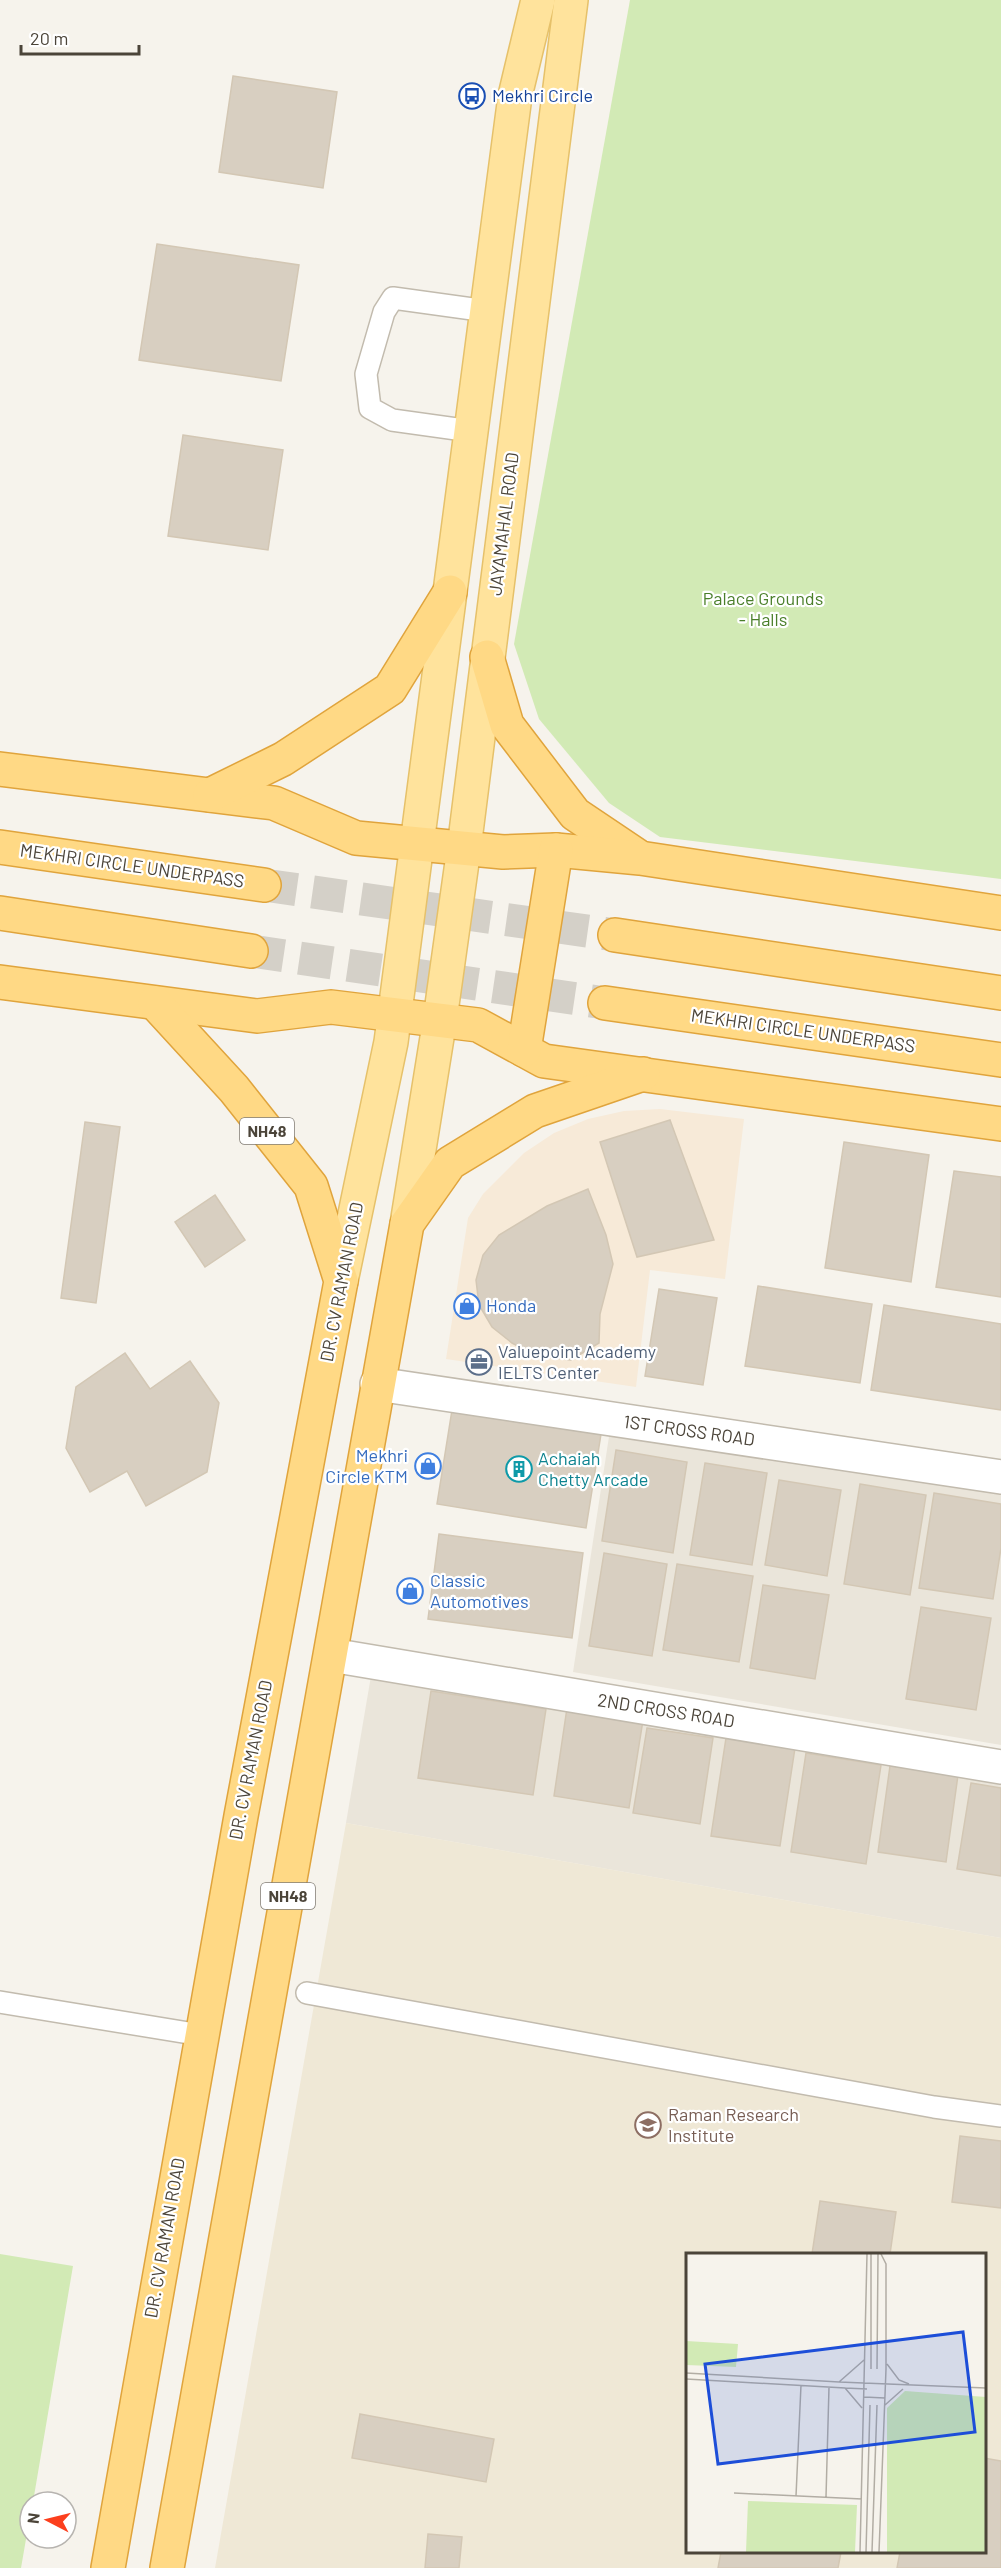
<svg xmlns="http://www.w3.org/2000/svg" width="1001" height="2568" viewBox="0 0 1001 2568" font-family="Barlow,sans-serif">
	<rect width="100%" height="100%" fill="#f6f3ec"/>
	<g fill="#eae5da">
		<path d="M610,1430L1001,1487V1745L573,1672Z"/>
		<path d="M372,1670L1001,1776V1938L346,1823Z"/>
	</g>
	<path fill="#f7ead8" d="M660,1109L744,1119L725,1279L650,1270L636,1387L446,1359L468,1218L483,1194L524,1153L554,1133L588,1119L624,1111Z"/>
	<path fill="#efe8d6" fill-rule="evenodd" d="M346,1823L1001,1938V2568H215ZM688,2254H984V2552H688Z"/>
	<g fill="#d2eab5">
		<path d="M630,0H1001V879L660,837L609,803L539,719L514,644Z"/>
		<path d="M0,2254L73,2266L33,2502H30V2516L21,2568H0Z"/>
	</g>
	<g fill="#d8cfc1" stroke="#d3c7b4" stroke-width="1.5">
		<path d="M233,76L337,92L323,188L219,172Z"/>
		<path d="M157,244L299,265L281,381L139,360Z"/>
		<path d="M183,435L283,450L268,550L168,536Z"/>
		<path d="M670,1120L714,1240L637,1257L600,1142Z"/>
		<path d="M85,1122L120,1127L96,1303L61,1298Z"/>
		<path d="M844,1142L929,1155L911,1282L825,1268Z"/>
		<path d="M954,1171L1001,1177V1297L936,1287Z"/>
		<path d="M588,1189L606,1235L613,1264L600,1314L599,1343L571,1360L537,1356L512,1343L492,1327L479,1305L476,1280L483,1255L499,1235L547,1206Z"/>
		<path d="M215,1195L245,1240L205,1267L175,1222Z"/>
		<path d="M758,1286L872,1304L860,1383L745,1366Z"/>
		<path d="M659,1289L717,1298L703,1385L645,1376Z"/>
		<path d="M884,1305L1001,1324V1410L871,1390Z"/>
		<path d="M125,1353L150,1389L190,1361L219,1403L207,1472L146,1506L127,1471L90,1492L66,1448L76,1387Z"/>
		<path d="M452,1410L601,1434L586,1528L437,1504Z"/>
		<path d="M616,1450L687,1462L673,1553L602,1541Z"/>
		<path d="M705,1463L767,1473L752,1565L690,1555Z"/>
		<path d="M779,1480L841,1490L827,1576L765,1565Z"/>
		<path d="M860,1484L926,1495L910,1595L844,1584Z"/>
		<path d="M934,1493L1001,1504V1548L993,1599L919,1588Z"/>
		<path d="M439,1534L583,1553L572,1638L428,1619Z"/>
		<path d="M604,1553L667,1564L652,1656L589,1646Z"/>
		<path d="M677,1564L753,1576L739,1662L663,1650Z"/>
		<path d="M763,1585L829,1595L815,1679L750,1668Z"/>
		<path d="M921,1607L991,1618L976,1710L906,1699Z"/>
		<path d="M431,1691L546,1709L533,1795L418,1778Z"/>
		<path d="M567,1708L643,1720L629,1808L554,1796Z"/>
		<path d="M647,1728L713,1738L700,1824L633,1813Z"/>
		<path d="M726,1738L795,1748L780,1846L711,1836Z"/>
		<path d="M806,1753L881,1765L866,1864L791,1852Z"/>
		<path d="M890,1766L958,1775L946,1862L878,1852Z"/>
		<path d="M971,1783L1001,1788V1876L957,1869Z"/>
		<path d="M960,2136L1001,2141V2208L952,2202Z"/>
		<path d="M820,2201L896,2212L890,2254H812Z"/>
		<path d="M360,2414L494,2439L486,2482L352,2458Z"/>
		<path d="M984,2458L1001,2461V2568H897L900,2552H984Z"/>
		<path d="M428,2534L462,2537L459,2568H425Z"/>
		<path d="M721,2552H841L838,2568H718Z"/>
	</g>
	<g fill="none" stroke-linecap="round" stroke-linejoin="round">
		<g stroke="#d4d0c8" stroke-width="33" stroke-dasharray="33 16" stroke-linecap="butt">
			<path d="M264,885L615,935"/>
			<path d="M251,951L605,1003"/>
		</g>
		<g stroke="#c2bbae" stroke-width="24">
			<g id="service">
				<path d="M471,431L392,420L370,408L366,374L384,312L393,298L487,311"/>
				<path d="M307,1993L934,2107L1001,2116"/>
				<path d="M0,2002L201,2035"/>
			</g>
		</g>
		<g stroke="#c2bbae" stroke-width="36">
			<g id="minor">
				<path d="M377,1384L1001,1477"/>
				<path d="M331,1655L1001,1767"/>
			</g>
		</g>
		<g stroke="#e6c16a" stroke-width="36">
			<g id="primary">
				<path d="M407,1224L440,1019L464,848L571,0"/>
				<path d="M341,1281L391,1042L515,96L538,0"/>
			</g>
		</g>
		<g stroke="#e0a43c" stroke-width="36">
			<g id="trunk">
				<path d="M487,657L507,725L575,814L636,855"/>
				<path d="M0,769L274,803L356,838L503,852L556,850L640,858L1001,913"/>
				<path d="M210,795L283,759L390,689L450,592"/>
				<path d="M0,847L264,885"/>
				<path d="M0,913L251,951"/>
				<path d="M615,935L1001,993"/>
				<path d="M0,982L257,1016L331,1007L478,1025L544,1061L1001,1124"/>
				<path d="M605,1003L1001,1060"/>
				<path d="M524,1050L556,850"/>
				<path d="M108,2568L241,1816L341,1281L311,1186L234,1089L155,1003"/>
				<path d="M167,2568L407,1224L450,1163L535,1111L643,1074"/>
			</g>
		</g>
		<use href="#service" stroke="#fff" stroke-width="21"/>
		<use href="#minor" stroke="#fff" stroke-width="33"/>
		<use href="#primary" stroke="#ffe39c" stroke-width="33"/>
		<use href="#trunk" stroke="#ffd985" stroke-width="33"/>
	</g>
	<defs>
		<g id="bus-ring" transform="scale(1.35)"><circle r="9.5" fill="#fff" stroke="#1a4fb4" stroke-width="1.5"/><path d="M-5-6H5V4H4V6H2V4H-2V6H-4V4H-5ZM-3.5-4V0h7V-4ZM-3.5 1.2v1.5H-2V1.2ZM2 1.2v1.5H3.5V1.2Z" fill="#1a4fb4"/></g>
		<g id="shop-ring" transform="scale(1.35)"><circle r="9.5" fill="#fff" stroke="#3f7fe0" stroke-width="1.5"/><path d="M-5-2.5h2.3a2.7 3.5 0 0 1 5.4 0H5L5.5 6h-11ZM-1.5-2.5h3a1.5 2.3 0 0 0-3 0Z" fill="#3f7fe0"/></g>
		<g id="office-ring" transform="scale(1.35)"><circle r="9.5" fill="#fff" stroke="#5c6f8a" stroke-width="1.5"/><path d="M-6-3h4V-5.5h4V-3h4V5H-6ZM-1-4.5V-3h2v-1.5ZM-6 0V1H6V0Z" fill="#5c6f8a"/></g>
		<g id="building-ring" transform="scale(1.35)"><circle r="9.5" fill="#fff" stroke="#0f9aa8" stroke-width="1.5"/><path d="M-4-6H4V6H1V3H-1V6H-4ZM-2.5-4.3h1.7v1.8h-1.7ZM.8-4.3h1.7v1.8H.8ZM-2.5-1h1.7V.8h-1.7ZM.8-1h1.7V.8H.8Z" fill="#0f9aa8"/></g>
		<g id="university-ring" transform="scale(1.35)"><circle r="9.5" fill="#fff" stroke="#8d6e63" stroke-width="1.5"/><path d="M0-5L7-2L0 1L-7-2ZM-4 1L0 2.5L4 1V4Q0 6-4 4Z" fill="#8d6e63"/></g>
	</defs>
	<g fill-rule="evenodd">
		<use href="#bus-ring" x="472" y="96"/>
		<use href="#shop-ring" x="467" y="1306"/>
		<use href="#office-ring" x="479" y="1362"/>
		<use href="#shop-ring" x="428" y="1466"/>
		<use href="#building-ring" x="519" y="1469"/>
		<use href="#shop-ring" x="410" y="1591"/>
		<use href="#university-ring" x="648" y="2125"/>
	</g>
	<g text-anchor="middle" stroke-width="4.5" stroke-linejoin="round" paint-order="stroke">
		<g fill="#fff" stroke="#817c74" stroke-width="1.5">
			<rect x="240" y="1118" width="54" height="26" rx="4.5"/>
			<rect x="261" y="1883" width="54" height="26" rx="4.5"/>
		</g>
		<g font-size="16" font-weight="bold" fill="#4b4439">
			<text x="267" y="1137">NH48</text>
			<text x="288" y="1902">NH48</text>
		</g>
		<g font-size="18" fill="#164399" stroke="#fff" text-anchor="start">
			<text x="492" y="102">Mekhri Circle</text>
		</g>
		<g font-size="18" fill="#4b4439" stroke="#fff">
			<text transform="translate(504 524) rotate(-83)" y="6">JAYAMAHAL ROAD</text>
			<text transform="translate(132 866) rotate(8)" y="6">MEKHRI CIRCLE UNDERPASS</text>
			<text transform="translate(803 1031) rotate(8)" y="6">MEKHRI CIRCLE UNDERPASS</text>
			<text transform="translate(342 1282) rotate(-79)" y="6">DR. CV RAMAN ROAD</text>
			<text transform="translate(689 1431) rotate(8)" y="6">1ST CROSS ROAD</text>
			<text transform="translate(666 1711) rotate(9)" y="6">2ND CROSS ROAD</text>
			<text transform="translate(251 1760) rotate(-79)" y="6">DR. CV RAMAN ROAD</text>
			<text transform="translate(165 2238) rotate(-80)" y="6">DR. CV RAMAN ROAD</text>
		</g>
		<g font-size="18" fill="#4a7f2a" stroke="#fff">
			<text x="763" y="605">Palace Grounds<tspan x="763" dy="21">- Halls</tspan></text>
		</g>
		<g font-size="18" fill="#366cbe" stroke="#fff" text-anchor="start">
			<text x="486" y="1312">Honda</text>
			<text x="408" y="1462" text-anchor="end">Mekhri<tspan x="408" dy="21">Circle KTM</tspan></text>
			<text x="430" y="1587">Classic<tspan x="430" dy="21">Automotives</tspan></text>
		</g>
		<g font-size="18" fill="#4e5e75" stroke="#fff" text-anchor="start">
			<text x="498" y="1358">Valuepoint Academy<tspan x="498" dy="21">IELTS Center</tspan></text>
		</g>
		<g font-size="18" fill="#0d838f" stroke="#fff" text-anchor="start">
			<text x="538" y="1465">Achaiah<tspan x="538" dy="21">Chetty Arcade</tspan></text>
		</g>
		<g font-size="18" fill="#785e54" stroke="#fff" text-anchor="start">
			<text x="668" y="2121">Raman Research<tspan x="668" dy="21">Institute</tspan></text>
		</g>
	</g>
	<g transform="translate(686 2253)">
		<rect width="300" height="300" fill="#f6f3ec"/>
		<path d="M0,88L52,91L50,114L0,112ZM219,138L300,144V299H201V155ZM62,248L171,252L169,299H60Z" fill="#d2eab5"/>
		<path fill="none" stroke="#b2ada4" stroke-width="1.5" d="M185,1V116M201,111L213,127L223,131M191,116L192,1M0,120L153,129L178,107M0,126L159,135L176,155M153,129L300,135M159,135L181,136M178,144L199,145M199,152L217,136M48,240L176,246M110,243L115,132M140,244L143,134M174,299L181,1M180,299L184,152M186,299L191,152M193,299L200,116V11L195,1"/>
		<path fill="#1d4ed8" fill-opacity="0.15" stroke="#1d4ed8" stroke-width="3" d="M277,79L289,179L32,211L19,111Z"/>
		<rect width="300" height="300" fill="none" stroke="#4b4439" stroke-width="3"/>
	</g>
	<g transform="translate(48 2520) rotate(277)"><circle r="28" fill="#ffffff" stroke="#b7b4b0" stroke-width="1.5"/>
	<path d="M0-4.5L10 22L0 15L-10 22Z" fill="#fc3f1d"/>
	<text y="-9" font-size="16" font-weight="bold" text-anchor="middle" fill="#4b4439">N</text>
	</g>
	<path d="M21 45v9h118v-9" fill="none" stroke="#4b4439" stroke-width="3"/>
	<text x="30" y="45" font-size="18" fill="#4b4439" stroke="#ffffff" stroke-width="4.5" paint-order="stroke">20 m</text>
</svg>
